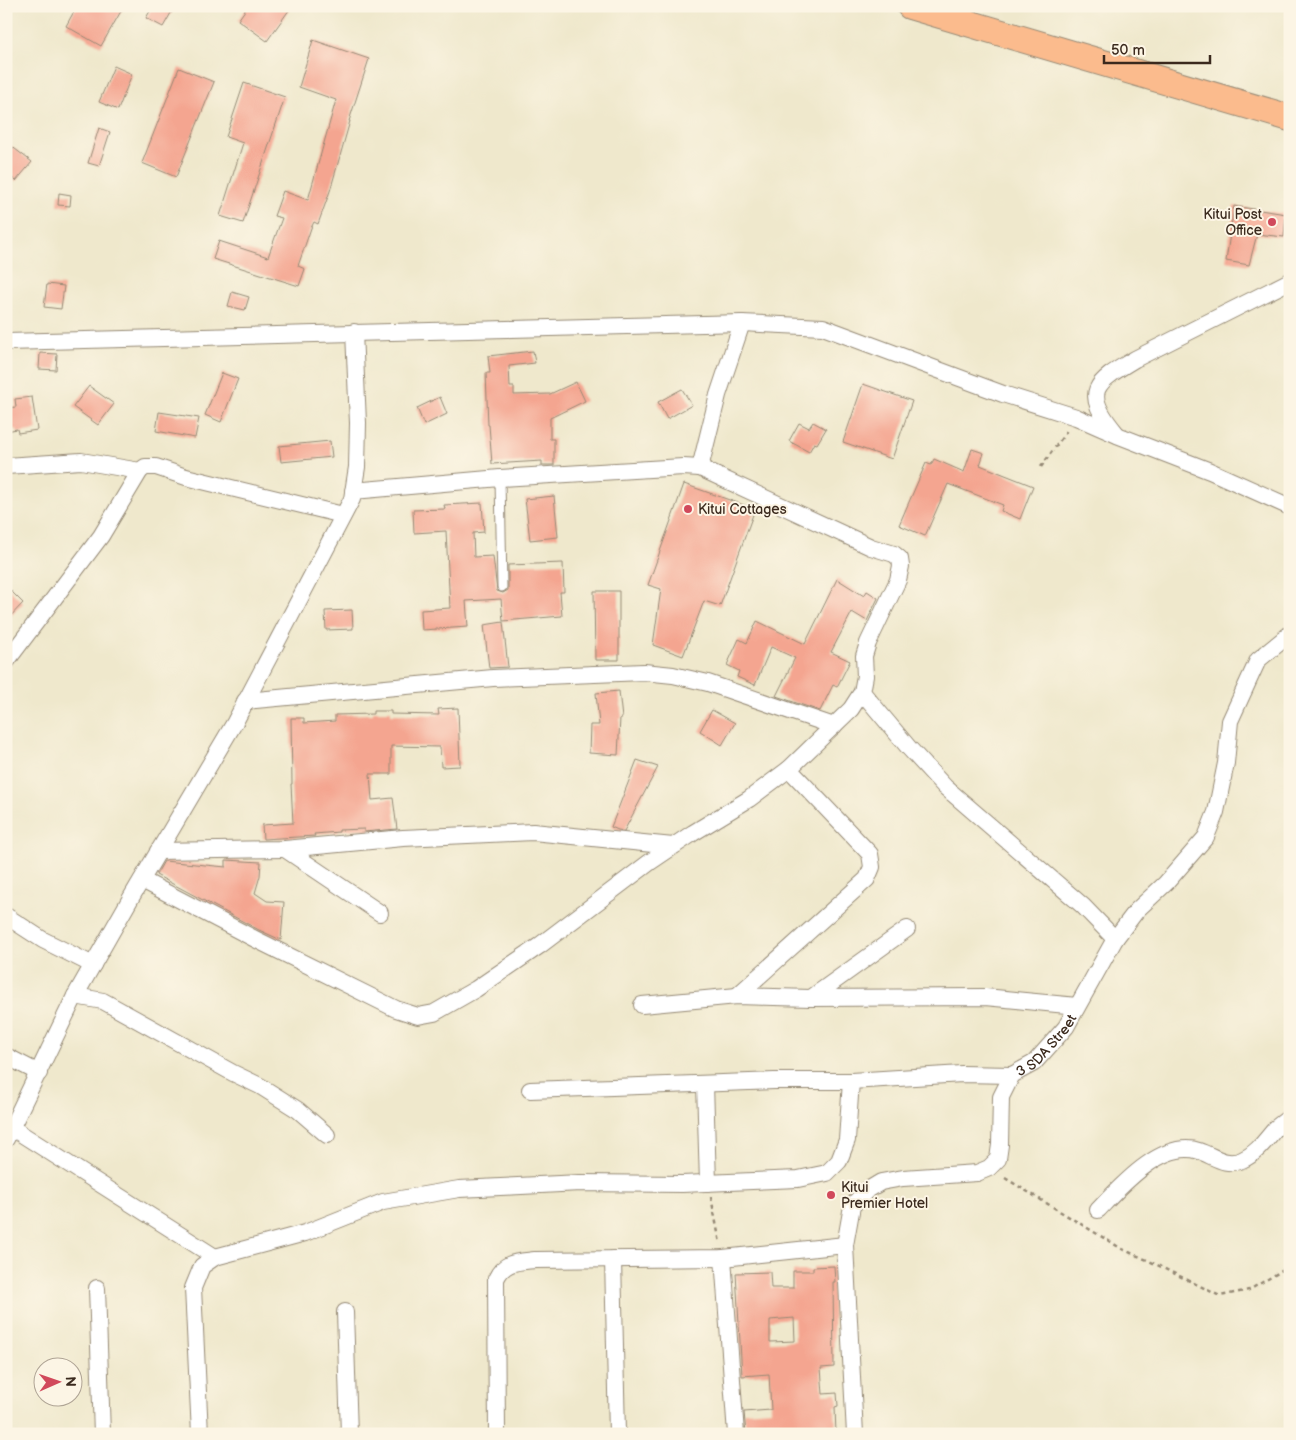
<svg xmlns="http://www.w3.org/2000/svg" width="1296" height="1440" viewBox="0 0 1296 1440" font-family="'Balsamiq Sans',sans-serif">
	<rect width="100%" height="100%" fill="#fcf5e5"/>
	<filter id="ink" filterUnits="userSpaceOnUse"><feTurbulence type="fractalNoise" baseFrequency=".02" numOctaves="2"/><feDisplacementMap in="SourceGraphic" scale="10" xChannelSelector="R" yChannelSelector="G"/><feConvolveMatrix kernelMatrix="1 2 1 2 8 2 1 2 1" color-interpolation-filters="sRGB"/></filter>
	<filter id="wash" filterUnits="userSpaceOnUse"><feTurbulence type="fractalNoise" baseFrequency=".0096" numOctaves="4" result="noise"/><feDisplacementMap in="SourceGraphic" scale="20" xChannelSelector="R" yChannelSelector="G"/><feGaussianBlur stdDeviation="1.12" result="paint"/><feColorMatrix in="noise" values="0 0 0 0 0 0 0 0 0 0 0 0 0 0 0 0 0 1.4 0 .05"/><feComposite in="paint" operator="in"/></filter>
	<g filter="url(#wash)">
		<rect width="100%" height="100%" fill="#efe8cc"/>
		<g id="blocks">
			<g fill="#f4a590" fill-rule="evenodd">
				<path d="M77,6H124L101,46L66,26Z"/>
				<path d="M153,6H175L163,27L146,18Z"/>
				<path d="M248,6H292L267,41L238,20Z"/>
				<path d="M313,40L369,59L349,121H350L330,191L318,224L314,222L311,228L298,266L305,269L299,286L213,259L219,241L268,257L282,218L274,216L283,191L308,200L336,100L299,87Z"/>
				<path d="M114,66L132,74L118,110L99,102Z"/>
				<path d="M179,68L214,82L176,177L142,163Z"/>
				<path d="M244,83L285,97L243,223L220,216L243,143L226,137Z"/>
				<path d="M99,128L110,132L99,166L88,163Z"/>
				<path d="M6,142L32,162L16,181L6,173Z"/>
				<path d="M59,193L71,195L70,206L58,205Z"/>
				<path d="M1234,206L1286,214L1284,237L1257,234L1249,265L1226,261Z"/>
				<path d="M47,284L64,286L61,309L44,307Z"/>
				<path d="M232,292L249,297L245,310L228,306Z"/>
				<path d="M533,351L535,363L509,366L510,387H514V395L550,394L576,382L585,401L550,418V439H554V465H542V461L492,464L489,425H488L486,373H490L488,356Z"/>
				<path d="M40,353L57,354L56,370L39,369Z"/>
				<path d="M222,373L238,379L221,422L205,415Z"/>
				<path d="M863,384L912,401L892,459L843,442Z"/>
				<path d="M89,386L114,404L98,425L73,407Z"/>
				<path d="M682,389L692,405L667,419L658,402Z"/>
				<path d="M32,397L37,430L18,433L17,429L6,431V408L16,407L15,399Z"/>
				<path d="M440,397L447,414L424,425L417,408Z"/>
				<path d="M159,412L199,418L195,438L156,431Z"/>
				<path d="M813,422L826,429L817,444L814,443L809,452L789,441L799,423L809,428Z"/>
				<path d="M330,441L332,457L281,462L279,446Z"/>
				<path d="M972,449L984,453L980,465L1033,486L1020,519L1001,511L1003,505L948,484L925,536L899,525L926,463L931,465L934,459L964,472Z"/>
				<path d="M684,484L755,509L720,606L704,601L683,656L653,645L661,589L648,585Z"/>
				<path d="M554,496L558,537L530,540L525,499Z"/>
				<path d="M482,503L484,532L473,533L474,557L493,556L497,591L503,593L508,590V565L563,563L564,592H560L562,616L503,621L501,599L466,601L468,627L422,630L421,610L450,608L446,531L414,533L413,510L445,509L444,505Z"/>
				<path d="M837,579L864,596L867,591L878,598L867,621L852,612L831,652L850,661L837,687L833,685L820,711L776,696L795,658L771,647L755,685L737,677L739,671L727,665L739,639L747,643L757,621L805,644Z"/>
				<path d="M6,586L23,603L6,621Z"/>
				<path d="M594,591H619V660H595Z"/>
				<path d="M352,610L353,629L326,630L325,611Z"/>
				<path d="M503,622L508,667L489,668L484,625Z"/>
				<path d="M619,691L622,718H620L618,755L589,753L590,725H599L596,693Z"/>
				<path d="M458,708L460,766L441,767L440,747L391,746V774H370L372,800L393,798L397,829L364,832V829L339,830V832L314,834L315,836L263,839L262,825L293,823L291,784H292L291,718H304V723L335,721V715L373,714V711H391V714L439,715L438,709Z"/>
				<path d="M712,710L735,723L722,745L700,731Z"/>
				<path d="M637,760L658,767L624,831L618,830L611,827Z"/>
				<path d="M226,860L261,862L260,876L255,893L267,901L284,902L281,940L259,930L156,875L164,861L226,867Z"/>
				<path d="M834,1266L835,1282H833L834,1367L821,1368L823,1394L837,1393L838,1406L835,1407L836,1434H746L744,1412L771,1410L769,1374L742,1376L736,1273L770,1272L771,1288H793V1271H813V1267ZM794,1318L795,1341L770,1342V1320Z"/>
			</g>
		</g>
	</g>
	<g filter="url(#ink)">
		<use href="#blocks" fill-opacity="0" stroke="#958975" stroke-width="1"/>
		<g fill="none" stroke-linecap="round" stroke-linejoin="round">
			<g stroke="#958975" stroke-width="11">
				<path id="service" d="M500,478L502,587"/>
			</g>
			<g stroke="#958975" stroke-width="18">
				<g id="minor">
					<path d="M6,342L742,323L823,327L1003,394L1076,417L1117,435L1210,471L1290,507"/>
					<path d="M1116,433C1081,391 1095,383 1135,359L1290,281"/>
					<path d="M6,466L81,461L140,471"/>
					<path d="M353,491L500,478L683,467L700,468L718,395L742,323"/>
					<path d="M6,662L101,536L140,471L145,467H156L186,477L343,515"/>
					<path d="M862,692L909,748L945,787L1083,906L1115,939"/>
					<path d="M245,701L493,678L644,672L673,675L708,683L834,726"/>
					<path d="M285,849L380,913"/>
					<path d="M158,851L285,849L403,838L533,832L673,846"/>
					<path d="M142,880L255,939L396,1009L418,1016L434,1013L476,989L539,946L650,862L693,833L749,799L789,769L851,709L862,692L865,676L864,656L868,643L898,580L901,566L900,559L894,554L871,547L700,468"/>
					<path d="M6,916L43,940L93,965"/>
					<path d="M75,996L103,1001L233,1073L260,1086L298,1110L327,1135"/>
					<path d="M737,996L867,879L872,867L870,854L789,769"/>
					<path d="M811,998L907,929"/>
					<path d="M642,1005L737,996L811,998L985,997L1077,1006"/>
					<path d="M6,1056L39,1073"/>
					<path d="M705,1084L708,1183"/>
					<path d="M530,1090L774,1081H851L962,1074L1012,1075"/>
					<path d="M12,1128L215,1257"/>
					<path d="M6,1139L75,996L132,896L235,722L352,499L357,467L358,423L354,332"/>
					<path d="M1098,1210C1120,1187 1162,1139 1199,1151C1214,1156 1225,1167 1242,1160C1256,1154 1265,1141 1275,1129C1279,1125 1285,1121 1290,1117"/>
					<path d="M723,1258L736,1434"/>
					<path d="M613,1259L617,1434"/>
					<path d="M97,1288L102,1434"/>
					<path d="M345,1312L349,1434"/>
					<path d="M200,1434L193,1288L202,1266L215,1257L305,1233L383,1202L459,1189L580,1183L682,1184L798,1179L827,1173L839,1161L847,1140L851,1081"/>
					<path d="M497,1434L496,1279C504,1261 518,1262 535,1260L723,1258L845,1245"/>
					<path id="s1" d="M855,1434L845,1245L852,1206L866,1191L881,1182L903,1178L977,1173L989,1168L998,1159L1000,1145L1001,1097L1012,1075L1034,1063L1066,1027L1115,939L1137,910L1166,883L1206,837L1216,812L1226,763L1230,721L1258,660L1290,634"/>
				</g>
			</g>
			<g stroke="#958975" stroke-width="28">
				<path id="primary" d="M910,6L1290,118"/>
			</g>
			<g stroke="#958975" stroke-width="2.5" stroke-dasharray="4 4" stroke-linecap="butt">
				<path d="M1041,467L1068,429"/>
				<path d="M1005,1178L1122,1249L1147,1260L1220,1296L1249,1290L1290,1266"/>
				<path d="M711,1197L720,1243"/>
			</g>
			<use href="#service" stroke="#fff" stroke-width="9"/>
			<use href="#minor" stroke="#fff" stroke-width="16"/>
			<use href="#primary" stroke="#fbbb8d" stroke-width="26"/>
		</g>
	</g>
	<g fill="#d1495b" stroke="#fcf5e5" stroke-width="2">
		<circle cx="1272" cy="222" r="5"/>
		<circle cx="688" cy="509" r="5"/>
		<circle cx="831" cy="1195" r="5"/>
	</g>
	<g text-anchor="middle" stroke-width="4" stroke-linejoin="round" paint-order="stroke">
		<g font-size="14" fill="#3b2a1e" stroke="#fcf5e5" text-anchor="start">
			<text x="1262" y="219" text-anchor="end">Kitui Post<tspan x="1262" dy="16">Office</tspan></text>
			<text x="698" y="514">Kitui Cottages</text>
			<text x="841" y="1192">Kitui<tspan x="841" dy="16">Premier Hotel</tspan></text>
		</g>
		<g font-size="14" fill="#3b2a1e" stroke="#fcf5e5">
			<text dy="5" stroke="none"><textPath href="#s1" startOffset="522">3 SDA Street</textPath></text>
		</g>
	</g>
	<rect width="1296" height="1440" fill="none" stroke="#fcf5e5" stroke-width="25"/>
	<g transform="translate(58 1382) rotate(88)"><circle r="24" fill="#fcf5e5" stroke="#afa495"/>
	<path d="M0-4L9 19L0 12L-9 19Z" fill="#d1495b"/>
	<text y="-8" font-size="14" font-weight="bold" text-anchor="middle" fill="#3b2a1e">N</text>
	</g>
	<path d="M1104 55v8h106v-8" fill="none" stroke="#3b2a1e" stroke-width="2.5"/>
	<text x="1111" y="55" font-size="15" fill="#3b2a1e" stroke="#fcf5e5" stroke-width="4" paint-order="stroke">50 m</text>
</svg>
